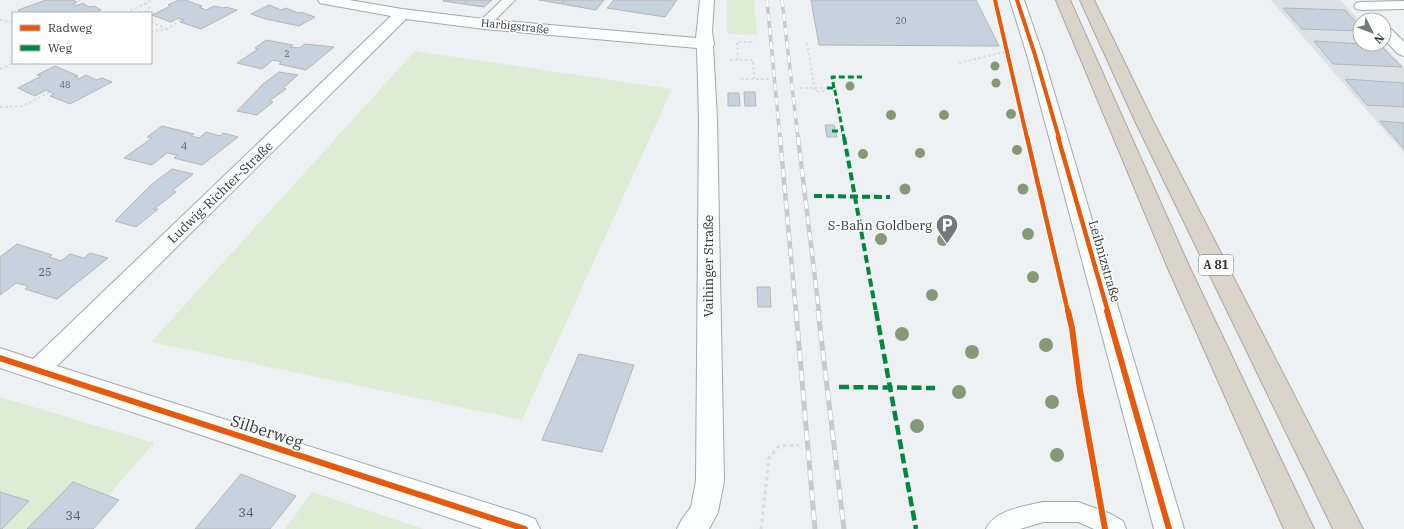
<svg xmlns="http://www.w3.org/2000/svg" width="1404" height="529" viewBox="0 0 1404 529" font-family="'IBM Plex Serif',serif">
	<rect width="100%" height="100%" fill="#eef1f3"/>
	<path fill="#dae2e8" d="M1271,0H1340L1360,21V44H1382L1404,67V153Z"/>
	<g fill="#dcecd5">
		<path d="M727,0H754L757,35L727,34Z"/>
		<path d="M415,51L672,89L522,420L151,342Z"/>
		<path d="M0,397L154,443L108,496L73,483L27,529H2L29,502L0,492Z"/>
		<path d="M312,492L424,529H285Z"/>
	</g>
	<g fill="#c6d3de" stroke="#b3b6b8">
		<path d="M46,0H73L77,2L73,4L76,6L83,3L89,7L94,6L101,10L93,13H21L18,10Z"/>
		<path d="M179,0H185L202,6L199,7L206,10L214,6L223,8L226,7L237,10L201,29L180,22L184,20L178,18L171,22L152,15L171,6L168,5Z"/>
		<path d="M444,0H468L464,4L443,1Z"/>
		<path d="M468,0H492L484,7L464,4Z"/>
		<path d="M539,0H565L562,4Z"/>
		<path d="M565,0H604L596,10L562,4Z"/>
		<path d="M614,0H677L665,17L607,8Z"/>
		<path d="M811,0H976L999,46L819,45Z"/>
		<path d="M269,5L281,10L286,8L298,13L301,12L315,17L299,26L266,19L251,14Z"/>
		<path d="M1283,8L1345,10L1360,26V31L1302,29Z"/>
		<path d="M266,40L293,45L290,47L299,48L305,44L334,47L306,70L279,64L282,62L273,60L262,69L237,63L258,49L255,48Z"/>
		<path d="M1314,41L1380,45L1402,67L1333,64Z"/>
		<path d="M55,66L78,76L75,77L79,79L86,75L96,80L102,78L112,82L70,104L50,96L54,94L46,90L35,96L18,88L41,76L37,75Z"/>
		<path d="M279,72L298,75L283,88L286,89L269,101L273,102L257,115L237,111L263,84Z"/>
		<path d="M1345,79L1404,83V107L1367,105Z"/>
		<path d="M744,92H755L756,106H745Z"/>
		<path d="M728,93H739L740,106H728Z"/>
		<path d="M1380,121L1404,123V149Z"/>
		<path d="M825,125H834L837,137H827Z"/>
		<path d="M162,126L194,134L191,136L199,138L206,132L220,136L223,133L238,137L202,165L174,158L177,155L167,153L152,165L124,158L152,138L147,137Z"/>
		<path d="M172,169L193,174L173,190L176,192L154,209H158L136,227L115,221L151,185Z"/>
		<path d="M17,244L52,255L49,257L61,261L70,254L84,258L90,253L108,258L57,299L25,289L28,286L16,283L0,295V257Z"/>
		<path d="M757,287H770L771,307H758Z"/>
		<path d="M579,354L634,365L602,452L542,440Z"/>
		<path d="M241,474L296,496L270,529H195Z"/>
		<path d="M73,482L119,500L93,529H27Z"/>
		<path d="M0,492L29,501L2,529H0Z"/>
	</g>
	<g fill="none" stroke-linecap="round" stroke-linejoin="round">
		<g stroke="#a5a8aa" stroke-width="2">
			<g id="service">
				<path d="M502,0H515L488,27H480L478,24L480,21Z"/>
				<path d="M1043,502H1078L1111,514L1123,521L1126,529H1094L1078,522H1043L1020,529H986C994,510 1025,506 1043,502Z"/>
			</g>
		</g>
		<g stroke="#a5a8aa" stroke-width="2">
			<g id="minor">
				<path d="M318,0H349L402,9L484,19L696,38L700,0H714L712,32L714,44L713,46L717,119L724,481L718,512L709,529H677L682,519L691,507L696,481L699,119L697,48L484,29L406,19L57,366L525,515L535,519L540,529H483L0,368V348L33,359L391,16L325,4L320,3Z"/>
				<path d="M1404,1V9L1361,10L1356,9L1354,6L1356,3L1361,2Z"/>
				<path d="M1384,25L1389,27L1404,42V56L1398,54L1384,39Z"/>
			</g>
		</g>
		<g stroke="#a5a8aa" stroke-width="2">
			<path id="tertiary" d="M1010,0H1024L1043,55L1184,529H1154L1027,55Z"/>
		</g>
		<g stroke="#aca79d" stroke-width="2">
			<g id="motorway">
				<path d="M1056,0H1070L1189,266L1314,529H1284L1167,266Z"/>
				<path d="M1080,0H1094L1154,123L1363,529H1333L1136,123Z"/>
			</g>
		</g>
		<g stroke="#dadbdc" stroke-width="2" stroke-dasharray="2.5 2.5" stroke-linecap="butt">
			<path d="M145,3L150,9L148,13"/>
			<path d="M75,5L80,0"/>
			<path d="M126,13L152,0"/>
			<path d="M0,20L13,22"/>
			<path d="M151,22L167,29"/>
			<path d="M151,31L168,29L181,19"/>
			<path d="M807,43L815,91H826"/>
			<path d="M730,60H753L754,79"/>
			<path d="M738,60L737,42H755"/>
			<path d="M959,63L1008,51"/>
			<path d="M0,69L13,63"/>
			<path d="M741,79H769"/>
			<path d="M800,88H827"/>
			<path d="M0,107L23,106L50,92"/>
		</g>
		<path stroke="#dadbdc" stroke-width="3" stroke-dasharray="3.5 3.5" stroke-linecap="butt" d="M761,529L769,458L779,446L799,445"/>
		<use href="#service" fill="#fcfdfd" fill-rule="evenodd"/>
		<use href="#minor" fill="#fcfdfd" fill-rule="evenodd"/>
		<use href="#tertiary" fill="#fcfdfd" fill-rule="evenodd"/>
		<use href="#motorway" fill="#dad4ca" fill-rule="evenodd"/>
		<g stroke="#c9c9c9" stroke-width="3.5">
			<g id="rail-far2">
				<path d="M767,0L780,138"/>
				<path d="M782,0L798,138"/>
			</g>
		</g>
		<g stroke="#c9c9c9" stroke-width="4.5">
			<g id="rail-far1">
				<path d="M780,137L796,312"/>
				<path d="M798,137L819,312"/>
			</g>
		</g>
		<g stroke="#c9c9c9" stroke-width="5">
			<g id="rail">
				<path d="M796,311L815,529"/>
				<path d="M818,311L844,529"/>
			</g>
		</g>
		<use href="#rail-far2" stroke="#fff" stroke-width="2.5" stroke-dasharray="7" stroke-linecap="butt"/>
		<use href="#rail-far1" stroke="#fff" stroke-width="3" stroke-dasharray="8" stroke-linecap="butt"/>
		<use href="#rail" stroke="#fff" stroke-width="3.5" stroke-dasharray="10" stroke-linecap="butt"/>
		<g stroke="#00873e" stroke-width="3" stroke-dasharray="6 3" stroke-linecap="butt">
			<path d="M827,88H834L835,91L844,138"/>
			<path d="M834,88L832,77H862"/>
			<path d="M832,131H842"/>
		</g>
		<g stroke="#00873e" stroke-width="4" stroke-dasharray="8 4" stroke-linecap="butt">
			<path d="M844,137L876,312"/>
			<path d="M814,196L890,197"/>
		</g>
		<g stroke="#00873e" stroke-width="4.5" stroke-dasharray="10 4.5" stroke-linecap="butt">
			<path d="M876,311L916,529"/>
			<path d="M839,387L935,388"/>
		</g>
		<g stroke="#fff" stroke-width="6">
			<g id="cycleway-far2">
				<path d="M995,0L1027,138"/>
				<path d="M1017,0L1035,55L1059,138"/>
			</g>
		</g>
		<g stroke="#fff" stroke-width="7">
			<g id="cycleway-far1">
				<path d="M1027,137L1068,312"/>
				<path d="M1058,137L1108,312"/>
			</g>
		</g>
		<g stroke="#fff" stroke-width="8">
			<g id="cycleway">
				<path d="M1068,311L1072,328L1080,390L1105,529"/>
				<path d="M1107,311L1169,529"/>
				<path d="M0,358L525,529"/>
			</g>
		</g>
		<use href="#cycleway-far2" stroke="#e8590c" stroke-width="4"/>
		<use href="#cycleway-far1" stroke="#e8590c" stroke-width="4.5"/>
		<use href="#cycleway" stroke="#e8590c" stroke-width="6"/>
	</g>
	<g fill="#869976">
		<circle cx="995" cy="66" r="4.5"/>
		<circle cx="996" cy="83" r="4.5"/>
		<circle cx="850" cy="86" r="4.5"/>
		<circle cx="1011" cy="114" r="5"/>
		<circle cx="891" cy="115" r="5"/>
		<circle cx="944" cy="115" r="5"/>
		<circle cx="1017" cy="150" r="5"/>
		<circle cx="920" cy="153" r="5"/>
		<circle cx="863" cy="154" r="5"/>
		<circle cx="905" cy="189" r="5.5"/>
		<circle cx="1023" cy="189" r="5.5"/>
		<circle cx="1028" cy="234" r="6"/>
		<circle cx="881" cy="239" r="6"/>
		<circle cx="943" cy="240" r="6"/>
		<circle cx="1033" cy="277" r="6"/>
		<circle cx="932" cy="295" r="6"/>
		<circle cx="902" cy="334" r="7"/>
		<circle cx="1046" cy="345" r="7"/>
		<circle cx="972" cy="352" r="7"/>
		<circle cx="959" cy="392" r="7"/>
		<circle cx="1052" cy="402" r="7"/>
		<circle cx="917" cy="426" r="7"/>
		<circle cx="1057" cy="455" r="7"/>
	</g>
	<defs>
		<g id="parking-pin" transform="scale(1.15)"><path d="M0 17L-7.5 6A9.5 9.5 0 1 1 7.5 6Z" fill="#757779" stroke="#fff"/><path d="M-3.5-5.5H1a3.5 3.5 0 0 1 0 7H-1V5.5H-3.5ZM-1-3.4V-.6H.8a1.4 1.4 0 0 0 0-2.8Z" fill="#fff"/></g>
	</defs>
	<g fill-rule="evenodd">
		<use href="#parking-pin" x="947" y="225"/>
	</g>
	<g text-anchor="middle" stroke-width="3" stroke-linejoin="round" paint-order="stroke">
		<g font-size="9" fill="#585d62">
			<text x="901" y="24">20</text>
			<text x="287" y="57">2</text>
			<text x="65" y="88">48</text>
		</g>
		<g font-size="11" fill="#343638" stroke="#fff">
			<text transform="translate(515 26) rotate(6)" y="4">Harbigstraße</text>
		</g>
		<g font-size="11" fill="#585d62">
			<text x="184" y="150">4</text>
			<text x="45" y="276">25</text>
		</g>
		<rect fill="#fff" stroke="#717274" stroke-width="1" x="1199" y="255" width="34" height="20" rx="3"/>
		<g font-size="12" font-weight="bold" fill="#343638">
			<text x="1216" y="269">A 81</text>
		</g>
		<g font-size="13" fill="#343638" stroke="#fff">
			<text transform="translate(220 192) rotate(-44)" y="5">Ludwig-Richter-Straße</text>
			<text transform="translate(1105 261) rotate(74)" y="5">Leibnizstraße</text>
			<text transform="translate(708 266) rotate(-90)" y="5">Vaihinger Straße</text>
		</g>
		<g font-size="13" fill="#343638" stroke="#fff" text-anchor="end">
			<text x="932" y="230">S-Bahn Goldberg</text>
		</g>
		<g font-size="13" fill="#585d62">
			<text x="246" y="517">34</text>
			<text x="73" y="520">34</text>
		</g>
		<g font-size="16" fill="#343638" stroke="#fff">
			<text transform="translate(267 431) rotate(18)" y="6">Silberweg</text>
		</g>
	</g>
	<rect x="12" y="12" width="140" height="52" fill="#ffffff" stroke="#aeafaf"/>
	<rect x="20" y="25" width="20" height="6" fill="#e8590c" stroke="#aeafaf"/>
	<text x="48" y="32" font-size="12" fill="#343638">Radweg</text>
	<rect x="20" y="45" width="20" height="6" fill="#00873e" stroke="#aeafaf"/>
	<text x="48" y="52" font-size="12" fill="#343638">Weg</text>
	<g transform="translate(1372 32) rotate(132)"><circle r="19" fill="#ffffff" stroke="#aeafaf"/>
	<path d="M0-3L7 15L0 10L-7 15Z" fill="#757779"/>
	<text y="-6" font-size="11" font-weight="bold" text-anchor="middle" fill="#343638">N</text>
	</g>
</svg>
